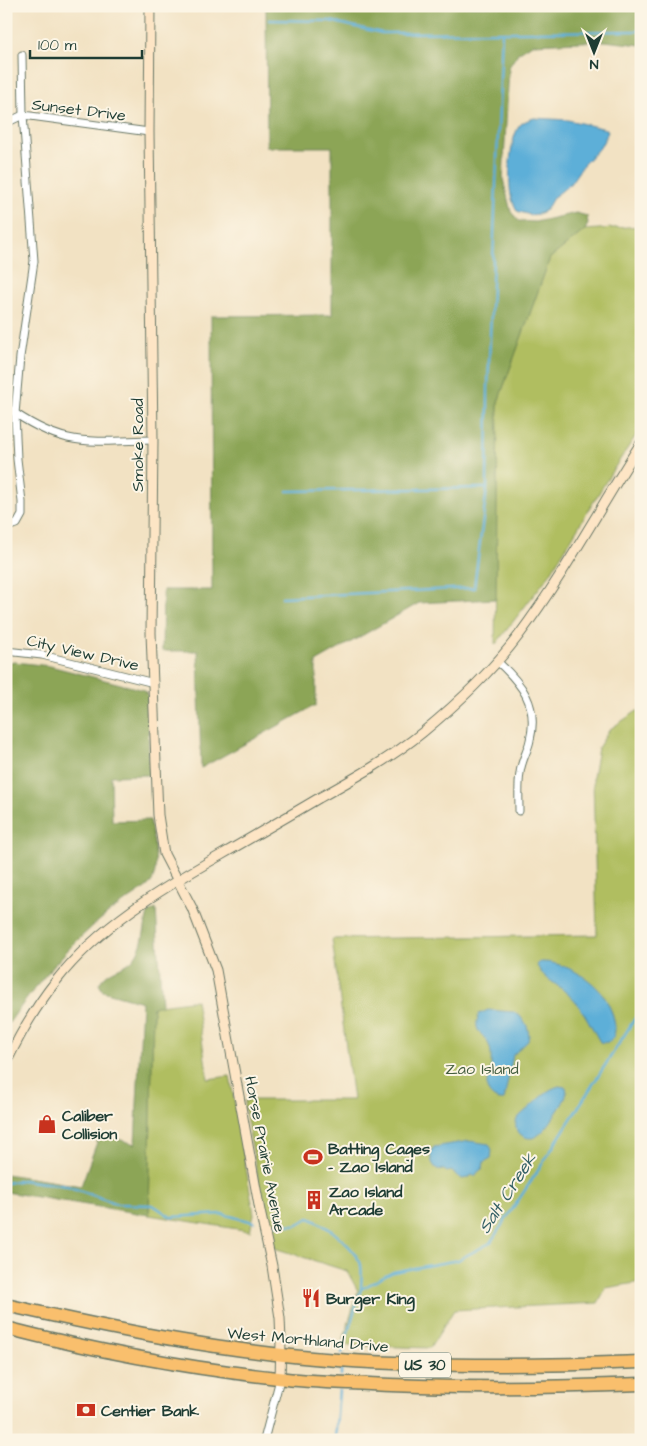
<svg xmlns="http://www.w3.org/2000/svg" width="647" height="1446" viewBox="0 0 647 1446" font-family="'Architects Daughter',sans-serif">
	<rect width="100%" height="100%" fill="#fcf5e5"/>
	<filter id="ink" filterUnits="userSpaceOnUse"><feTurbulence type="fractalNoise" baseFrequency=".02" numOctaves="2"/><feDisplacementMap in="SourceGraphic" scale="10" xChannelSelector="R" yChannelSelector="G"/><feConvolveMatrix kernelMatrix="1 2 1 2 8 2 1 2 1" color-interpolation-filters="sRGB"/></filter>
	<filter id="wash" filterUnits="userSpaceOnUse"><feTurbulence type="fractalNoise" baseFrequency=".0096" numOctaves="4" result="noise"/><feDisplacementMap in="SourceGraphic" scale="20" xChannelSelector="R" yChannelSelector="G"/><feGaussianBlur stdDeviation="1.12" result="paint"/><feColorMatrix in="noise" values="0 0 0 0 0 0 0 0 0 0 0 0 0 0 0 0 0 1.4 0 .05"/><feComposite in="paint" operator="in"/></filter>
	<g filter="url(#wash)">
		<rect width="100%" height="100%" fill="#f2e2c3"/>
		<g fill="#b0be60" stroke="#687e4a">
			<path d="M641,226V428L611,473L550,574L495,645L498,402L550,258L585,230Z"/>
			<path d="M637,711H641V1282L606,1288L598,1303L454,1310L430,1348L342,1345L358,1291L347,1271L271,1247L244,1105L245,1101L248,1100H353L332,939L597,935L593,777L598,748L610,729Z"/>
			<path d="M196,1000L208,1079L230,1076L254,1214L250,1231L149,1215L153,1006Z"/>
		</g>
		<g fill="#8ca556" stroke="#567145">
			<path d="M266,6H641V45L604,41L532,44L518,53L509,67L503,179L511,212L519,221L535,222L576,213L587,216L588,224L585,230L550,258L498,402L496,599L419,603L316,662V705L201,768L198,651H162L163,590H212L211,316L332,315V147H267Z"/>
			<path d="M6,661L50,666L144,690L148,696L149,775L111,776L112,821L150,820C152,837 160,866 152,881C147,890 116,906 106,915C67,946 35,986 6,1027Z"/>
			<path d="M156,909L162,1005L153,1007L149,1215L6,1192V1174L81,1186L100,1134L135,1144L142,1002L103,991L99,984C109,967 123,970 133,959C144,947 144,928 148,913Z"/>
		</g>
		<g fill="#5dafd8" stroke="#3e7686">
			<path d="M534,118L568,120L606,129L608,132L601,146L583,165L570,184L553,198L546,210L538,214L530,215L517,211C515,206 512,201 511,196C508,179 509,139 520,125C524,121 528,120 534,118Z"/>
			<path d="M540,962C560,961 586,975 599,990C608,999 622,1030 611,1040C607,1043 605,1043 600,1042C588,1021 582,1005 562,989C553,982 541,976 537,965Z"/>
			<path d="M488,1010L514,1012L520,1016L527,1026L529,1035L528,1041L513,1055L504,1100C497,1101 491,1097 488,1091C484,1084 491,1076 491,1069C491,1061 492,1052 489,1045C483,1032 472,1033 479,1014Z"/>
			<path d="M559,1086L566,1087C569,1095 562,1104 557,1112C553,1119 545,1131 537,1136C527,1143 511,1131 517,1119C521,1114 527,1110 531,1106C541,1097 546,1090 559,1086Z"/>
			<path d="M469,1141L489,1144L492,1150L491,1158L484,1162L483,1168L478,1172L475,1176L471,1175L469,1178L462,1179L451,1171L447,1172L444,1170L437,1169C431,1164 428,1154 434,1147Z"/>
		</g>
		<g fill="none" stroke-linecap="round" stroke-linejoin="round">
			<g stroke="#5dafd8" stroke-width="2.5">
				<path d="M269,20L330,21L382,33L641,31"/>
				<path d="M287,491L487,488"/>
				<path d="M282,597L474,588L487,488L488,388L502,32"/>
				<path d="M6,1183L22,1180L67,1186L118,1204L153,1205L171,1217L222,1214L254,1222"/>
				<path d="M275,1224L296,1225L309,1218C327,1225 351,1244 360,1262C363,1269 361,1281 361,1289"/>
				<path d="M342,1353L361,1289L393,1272L458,1260L490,1243L539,1169L641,1009"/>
				<path d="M341,1375V1368"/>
				<path d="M335,1440L339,1390"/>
			</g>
		</g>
	</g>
	<g filter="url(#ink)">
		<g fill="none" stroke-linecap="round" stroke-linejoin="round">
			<g stroke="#697766" stroke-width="9">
				<g id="street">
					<path d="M6,123L23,115L149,132"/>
					<path d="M6,407C24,420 47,433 68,438C94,444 127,440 153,440"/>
					<path d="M6,527L17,524L22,515V502L17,459L15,414L20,357L34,261L23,115L22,55"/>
					<path d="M6,651L42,655L154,683"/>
					<path d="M497,661C521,683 539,704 530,740C528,751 521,761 520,773C518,785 519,799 519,811"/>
					<path d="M264,1440L280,1379"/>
				</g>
			</g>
			<g stroke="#697766" stroke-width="11">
				<g id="secondary">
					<path d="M150,6L149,132L153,440L151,633L158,815L164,854L192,908L216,970L260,1211L272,1266L280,1318L281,1341L280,1379"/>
					<path d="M6,1063C20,1034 36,1006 56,981C99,926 161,889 221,855C254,836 287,817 319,798C355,778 391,758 423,732C457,704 492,671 519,635C564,575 600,507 641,443"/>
				</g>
			</g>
			<g stroke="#697766" stroke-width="15">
				<g id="highway">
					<path d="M6,1305C116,1330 226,1352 338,1360C439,1367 540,1366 641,1362"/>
					<path d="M6,1328C96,1351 186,1368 278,1378C301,1381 326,1382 350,1383C447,1389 543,1388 641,1384"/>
				</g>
			</g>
			<use href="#street" stroke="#fff" stroke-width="7"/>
			<use href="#secondary" stroke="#fde5c5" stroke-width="9"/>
			<use href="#highway" stroke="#f9bf6d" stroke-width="12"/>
		</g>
	</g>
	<defs>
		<g id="shop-bare" transform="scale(1.5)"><path d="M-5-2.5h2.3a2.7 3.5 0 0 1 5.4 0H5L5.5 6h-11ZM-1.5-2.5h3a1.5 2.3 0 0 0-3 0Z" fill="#c8321e" stroke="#fcf5e5" stroke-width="2.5" paint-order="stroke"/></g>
		<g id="stadium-bare" transform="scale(1.5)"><path d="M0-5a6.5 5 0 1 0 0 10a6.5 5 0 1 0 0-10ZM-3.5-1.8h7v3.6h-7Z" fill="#c8321e" stroke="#fcf5e5" stroke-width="2.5" paint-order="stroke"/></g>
		<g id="building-bare" transform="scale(1.5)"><path d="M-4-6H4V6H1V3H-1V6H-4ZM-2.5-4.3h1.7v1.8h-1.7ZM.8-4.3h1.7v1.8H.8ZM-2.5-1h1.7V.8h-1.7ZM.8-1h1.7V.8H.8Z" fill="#c8321e" stroke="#fcf5e5" stroke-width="2.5" paint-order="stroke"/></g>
		<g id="restaurant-bare" transform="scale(1.5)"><path d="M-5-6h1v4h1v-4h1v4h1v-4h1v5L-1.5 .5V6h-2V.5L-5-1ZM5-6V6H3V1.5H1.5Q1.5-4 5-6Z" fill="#c8321e" stroke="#fcf5e5" stroke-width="2.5" paint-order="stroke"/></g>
		<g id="bank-bare" transform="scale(1.5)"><path d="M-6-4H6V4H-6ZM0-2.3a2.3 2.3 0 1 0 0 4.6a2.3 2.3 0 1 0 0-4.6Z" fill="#c8321e" stroke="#fcf5e5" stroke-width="2.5" paint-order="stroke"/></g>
	</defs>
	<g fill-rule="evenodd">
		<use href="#shop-bare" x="47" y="1124"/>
		<use href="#stadium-bare" x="313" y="1157"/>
		<use href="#building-bare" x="314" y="1200"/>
		<use href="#restaurant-bare" x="311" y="1298"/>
		<use href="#bank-bare" x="86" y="1410"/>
	</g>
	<g text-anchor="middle" stroke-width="4" stroke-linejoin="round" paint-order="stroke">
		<rect fill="#fcf5e5" stroke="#617469" stroke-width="1" x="399" y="1352.5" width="52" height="25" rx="4"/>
		<g font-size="15" font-weight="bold" fill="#1f3d34">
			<text x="425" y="1370">US 30</text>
		</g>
		<g font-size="16" fill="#1f3d34" stroke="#fcf5e5">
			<text transform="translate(79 109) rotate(7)" y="6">Sunset Drive</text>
			<text transform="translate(137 445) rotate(-90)" y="6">Smoke Road</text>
			<text transform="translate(83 652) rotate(13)" y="6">City View Drive</text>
			<text transform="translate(266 1154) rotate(79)" y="6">Horse Prairie Avenue</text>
			<text transform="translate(308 1339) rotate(5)" y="6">West Morthland Drive</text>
		</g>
		<g font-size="16" fill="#435d3f" stroke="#fcf5e5">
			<text x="482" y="1074">Zao Island</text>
		</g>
		<g font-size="16" font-weight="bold" fill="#1f3d34" stroke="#fcf5e5" text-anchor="start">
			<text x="62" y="1121">Caliber<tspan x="62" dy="18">Collision</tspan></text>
			<text x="328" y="1154">Batting Cages<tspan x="328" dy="18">- Zao Island</tspan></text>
			<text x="329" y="1197">Zao Island<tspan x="329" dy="18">Arcade</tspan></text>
			<text x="326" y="1304">Burger King</text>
			<text x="101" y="1416">Centier Bank</text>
		</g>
		<g font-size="18" font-style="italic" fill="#325f65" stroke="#fcf5e5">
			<text transform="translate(507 1193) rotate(-57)" y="6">Salt Creek</text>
		</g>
	</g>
	<rect width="647" height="1446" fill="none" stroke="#fcf5e5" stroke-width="25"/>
	<g transform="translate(594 52) rotate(180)" stroke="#fcf5e5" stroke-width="4" paint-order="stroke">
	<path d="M0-4L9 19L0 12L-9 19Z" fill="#1f3d34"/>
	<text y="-8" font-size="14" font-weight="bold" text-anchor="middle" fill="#1f3d34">N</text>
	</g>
	<path d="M30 50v8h112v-8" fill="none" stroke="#1f3d34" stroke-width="2.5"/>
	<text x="38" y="50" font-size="15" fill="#1f3d34" stroke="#fcf5e5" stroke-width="4" paint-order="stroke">100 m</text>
</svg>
